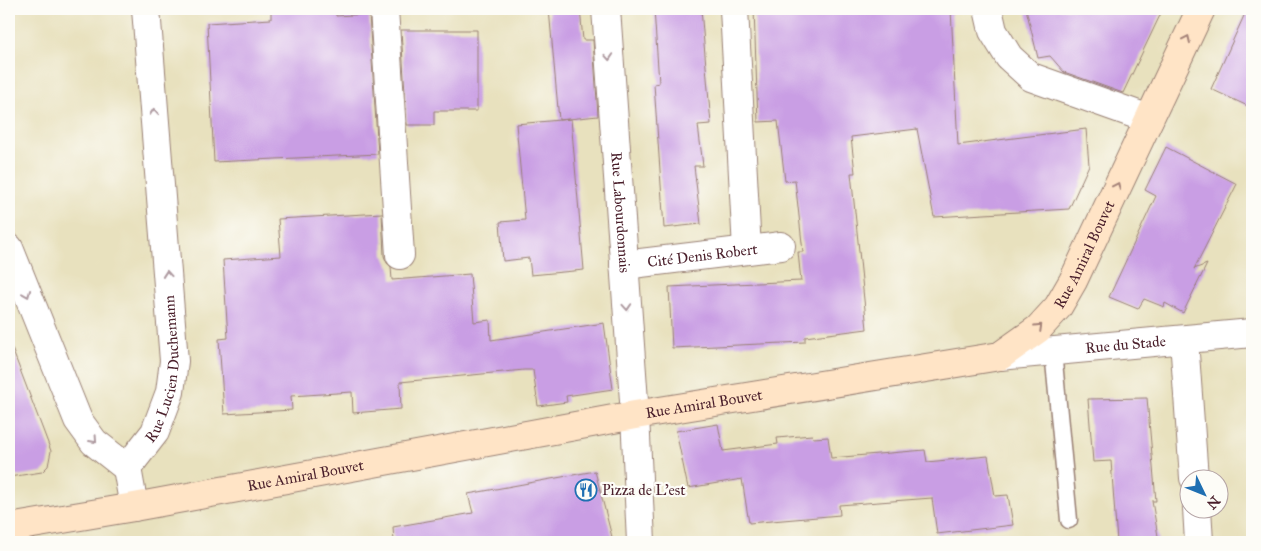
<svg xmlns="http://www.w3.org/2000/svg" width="1261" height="551" viewBox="0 0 1261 551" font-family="'IM FELL Great Primer',serif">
	<rect width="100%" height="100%" fill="#fdfcf7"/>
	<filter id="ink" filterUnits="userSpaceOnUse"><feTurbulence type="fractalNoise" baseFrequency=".02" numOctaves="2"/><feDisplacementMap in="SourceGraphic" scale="10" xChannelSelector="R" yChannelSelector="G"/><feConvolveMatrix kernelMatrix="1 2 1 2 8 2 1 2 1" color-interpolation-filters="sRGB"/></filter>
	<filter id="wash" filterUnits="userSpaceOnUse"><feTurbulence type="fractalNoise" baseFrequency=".0096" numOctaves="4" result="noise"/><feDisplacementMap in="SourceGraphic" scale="20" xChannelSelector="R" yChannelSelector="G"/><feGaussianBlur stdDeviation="1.12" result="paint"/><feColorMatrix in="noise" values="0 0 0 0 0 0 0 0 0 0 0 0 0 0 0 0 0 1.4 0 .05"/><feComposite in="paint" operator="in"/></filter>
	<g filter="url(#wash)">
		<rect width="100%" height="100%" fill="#e8e1be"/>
		<g id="blocks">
			<g fill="#c99ee4">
				<path d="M271,9H336V16L369,14L378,154L214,162L207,23L271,19Z"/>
				<path d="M549,9H580L583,40H593L598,116L559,120Z"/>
				<path d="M654,9H701L711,124L698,125L703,166H694L701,224L664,228L654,84L659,83Z"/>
				<path d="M754,9H951L958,145L1086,129L1089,165L1069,209L934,217L917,129L851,137L855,173H851L867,329L805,337V342L672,348L669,287L801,281L798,252H803L795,180L785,181L778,121L758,122Z"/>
				<path d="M1026,9H1163L1123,93L1064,72L1050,56L1038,58Z"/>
				<path d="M1247,9H1252V108L1211,89Z"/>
				<path d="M401,30H477V111H434V125H407Z"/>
				<path d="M571,119L584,270L531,275L529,258L503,261L500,222L525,220L516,124Z"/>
				<path d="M1166,147L1237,184L1194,269L1207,264L1183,313L1165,303L1164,307L1144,299L1138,309L1109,297L1156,196L1145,190Z"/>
				<path d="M382,213L384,256L387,263L391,267L392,280L470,274L474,322L490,320L491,340L604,323L613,389L566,396L567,402L538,406L533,370H524L400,382L401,409L353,413L352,392L291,396L292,410L224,414L219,339L228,338L223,260L281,256L278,219Z"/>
				<path d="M9,346H11L51,451L48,466L42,472L9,477Z"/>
				<path d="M1147,398L1156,501H1152L1159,542H1117L1111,461L1093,462L1088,399Z"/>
				<path d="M718,424L723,451L778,444L777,438L812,435L813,438L828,437L831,458L925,450L927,462L988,456L995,496L1008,495L1013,525L937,534L932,498L839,505L840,515L749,523L742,479L688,488L676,431Z"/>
				<path d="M595,471L612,537L583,542H394L393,527L473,513L468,494Z"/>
			</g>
		</g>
	</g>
	<g filter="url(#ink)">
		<use href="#blocks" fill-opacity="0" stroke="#998074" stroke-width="1"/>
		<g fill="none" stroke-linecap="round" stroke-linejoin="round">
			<g stroke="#998074" stroke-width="19">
				<path id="service" d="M1053,351L1069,520"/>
			</g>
			<g stroke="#998074" stroke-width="30">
				<g id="minor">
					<path d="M384,9L400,255"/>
					<path id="s1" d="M606,9L635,415L641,542"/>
					<path d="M734,9L747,250"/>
					<path d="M988,9L993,31L1009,57L1031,77L1149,119"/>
					<path d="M9,248L78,420L94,442L127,468"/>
					<path id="s2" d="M624,265L781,246"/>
					<path d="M1184,340L1194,478"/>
					<path id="s3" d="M1000,356L1252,333"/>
					<path id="s4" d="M127,468L155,432L170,392L174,361L146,9"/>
					<path d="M127,468L134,507"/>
					<path d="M1197,508L1199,542"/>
				</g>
			</g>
			<g stroke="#998074" stroke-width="30">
				<g id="secondary">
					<path id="s5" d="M9,528L134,507L635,415L1000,356L1038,329L1058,307L1073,281L1201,9"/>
				</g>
			</g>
			<use href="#service" stroke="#fff" stroke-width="16"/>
			<use href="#minor" stroke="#fff" stroke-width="28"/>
			<use href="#secondary" stroke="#ffe4c6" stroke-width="28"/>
		</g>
		<defs><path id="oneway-chevron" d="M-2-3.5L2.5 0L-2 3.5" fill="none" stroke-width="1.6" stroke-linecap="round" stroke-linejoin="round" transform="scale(1.25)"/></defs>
		<g stroke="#a48278">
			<use href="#oneway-chevron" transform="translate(1187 39) rotate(-65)"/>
			<use href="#oneway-chevron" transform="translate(1117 186) rotate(-65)"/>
			<use href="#oneway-chevron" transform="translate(1039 327) rotate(-44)"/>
		</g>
		<g stroke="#ae9aa0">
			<use href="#oneway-chevron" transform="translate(609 57) rotate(86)"/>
			<use href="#oneway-chevron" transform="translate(154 112) rotate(-95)"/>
			<use href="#oneway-chevron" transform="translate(167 274) rotate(-95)"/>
			<use href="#oneway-chevron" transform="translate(27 294) rotate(68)"/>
			<use href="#oneway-chevron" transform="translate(627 307) rotate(86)"/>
			<use href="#oneway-chevron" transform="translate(94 440) rotate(48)"/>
		</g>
	</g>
	<defs>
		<g id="restaurant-ring" transform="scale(1.125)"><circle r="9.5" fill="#fdfcf7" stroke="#1f6fb2" stroke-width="1.5"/><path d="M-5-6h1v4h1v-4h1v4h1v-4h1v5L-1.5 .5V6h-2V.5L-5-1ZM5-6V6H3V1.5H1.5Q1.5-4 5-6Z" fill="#1f6fb2"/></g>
	</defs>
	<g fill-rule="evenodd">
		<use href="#restaurant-ring" x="586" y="490"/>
	</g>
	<g text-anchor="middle" stroke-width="4.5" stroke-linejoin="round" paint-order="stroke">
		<g font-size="15" fill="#4a1f2b" stroke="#fdfcf7">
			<text dy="5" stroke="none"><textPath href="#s1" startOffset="204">Rue Labourdonnais</textPath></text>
			<text dy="5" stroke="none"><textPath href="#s5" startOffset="1141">Rue Amiral Bouvet</textPath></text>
			<text dy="5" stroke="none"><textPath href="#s2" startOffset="79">Cité Denis Robert</textPath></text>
			<text dy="5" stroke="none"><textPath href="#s3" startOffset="126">Rue du Stade</textPath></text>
			<text dy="5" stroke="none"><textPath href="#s4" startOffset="110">Rue Lucien Duchemann</textPath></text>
			<text dy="5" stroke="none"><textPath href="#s5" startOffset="706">Rue Amiral Bouvet</textPath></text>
			<text dy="5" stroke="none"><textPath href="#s5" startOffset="301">Rue Amiral Bouvet</textPath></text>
		</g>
		<g font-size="15" fill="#4a1f2b" stroke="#fdfcf7" text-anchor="start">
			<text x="602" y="495">Pizza de L'est</text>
		</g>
	</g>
	<rect width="1261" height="551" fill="none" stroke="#fdfcf7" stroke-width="30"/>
	<g transform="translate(1204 494) rotate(133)"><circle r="24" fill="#fdfcf7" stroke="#b5a4a5"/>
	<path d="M0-4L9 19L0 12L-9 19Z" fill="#1f6fb2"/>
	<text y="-8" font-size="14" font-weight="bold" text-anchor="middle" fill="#4a1f2b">N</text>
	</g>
</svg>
